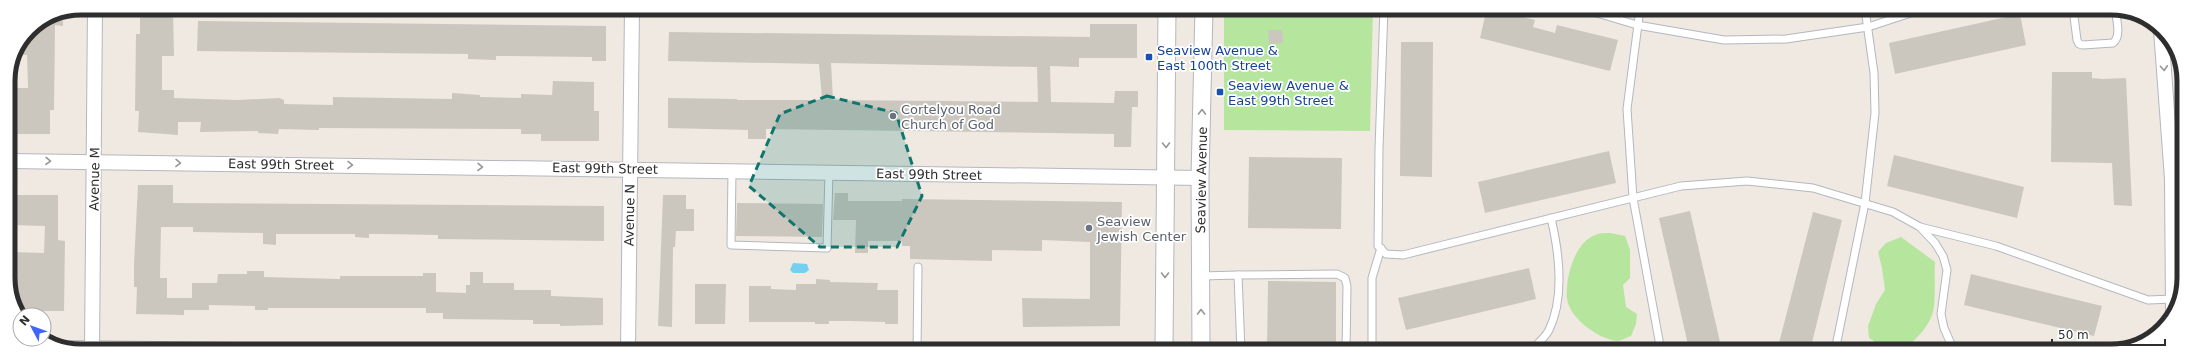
<svg xmlns="http://www.w3.org/2000/svg" width="2192" height="359" viewBox="0 0 2192 359" font-family="'DejaVu Sans',sans-serif">
	<rect width="100%" height="100%" fill="#efe9e1"/>
	<path fill="#f0e6d1" d="M1224,8H1295L1294,17L1224,15Z"/>
	<g fill="#b6e59e">
		<path d="M1295,8H1373L1370,131L1224,130V15L1294,17Z"/>
		<path d="M2175,53L2183,66V243C2177,180 2180,116 2175,53Z"/>
		<path d="M1610,233L1625,236L1630,250V278L1623,285L1626,307L1637,314L1636,324L1631,336C1627,337 1621,341 1617,341C1599,339 1570,319 1567,299C1565,279 1574,243 1595,235C1599,233 1605,233 1610,233Z"/>
		<path d="M1901,237L1935,262C1934,277 1936,298 1933,312C1930,326 1904,358 1887,350C1881,348 1875,341 1869,338L1868,326L1876,304L1885,290L1882,268L1878,252L1886,243Z"/>
	</g>
	<path fill="#75cff0" d="M793,263L807,264L809,270L805,273H793L790,270Z"/>
	<g fill="#cbc7bf" fill-rule="evenodd">
		<path d="M1487,8L1535,20L1533,27L1555,33L1557,25L1618,40L1610,71L1480,38Z"/>
		<path d="M156,10H173L174,56H162V90H174V98L237,100L279,98L284,100V104L333,105V97L452,99V93L480,95V97L521,98V94L552,95L553,81L594,82V111H599V141H541V134H521V129L319,128V130L279,129L278,134L258,133V131L200,132L201,122H178V135L138,132L139,111H135L136,34H140V12H156Z"/>
		<path d="M63,11V26L55,25L54,110H50V134H10V116H15V88H28L27,55L13,54L14,53L29,29L53,13Z"/>
		<path d="M2020,14L2026,45L1895,74L1889,43Z"/>
		<path d="M198,21L606,26V61H592V57L509,56H496V60L468,59V54L197,51Z"/>
		<path d="M1090,24H1137V58H1079V67L1050,66L1051,102L1114,103L1115,91H1138V107H1132L1131,147H1114V134L766,129V139H748V130L668,128V98L737,99V100H822L819,64L668,61L669,32L1090,37ZM831,63L1037,67L1038,102L833,100Z"/>
		<path d="M1268,30H1282L1283,43L1269,44Z"/>
		<path d="M1401,42H1433L1432,177L1400,176Z"/>
		<path d="M2052,72H2092V78L2102,79L2126,78L2132,206L2114,205L2112,163L2051,162Z"/>
		<path d="M1609,151L1616,183L1485,213L1478,182Z"/>
		<path d="M1894,155L2024,187L2017,218L1887,186Z"/>
		<path d="M1249,157L1342,158L1341,229L1248,228Z"/>
		<path d="M138,185H173V203L604,206V241L438,239V235L383,234H369V238L355,237V234H276V245L263,244V233L193,232V227H161L160,278H167V298H192V283H217L218,274H247V271H264V277L340,279V276H423V273H436V292L466,293V285H470V272H483V283H514V290H551V296L603,298V325L560,326V324H533V320L443,319V313H426V308H268V310H255V306L209,305V310H184V315L136,314L137,287H134V264Z"/>
		<path d="M835,193H848V201H902V199L1122,202L1120,326L1023,327L1022,298L1090,299V242L1042,240V251L992,250V261L910,259V246H902V241H868V253H855L856,220H833Z"/>
		<path d="M9,195H58V240L65,241L64,311H19L10,297V252L44,253L45,226L10,225Z"/>
		<path d="M663,195H686V209H694V231H676L675,247H673L672,327L658,326Z"/>
		<path d="M737,203L823,204L822,237L736,236Z"/>
		<path d="M1690,211L1720,342L1689,349L1659,218Z"/>
		<path d="M1813,212L1842,220L1810,351L1779,343Z"/>
		<path d="M1529,268L1536,299L1406,330L1398,298Z"/>
		<path d="M1971,274L2102,306L2094,336L1964,305Z"/>
		<path d="M816,279L830,280V282L878,283L877,290H898V324H885V322L850,321H829V324H815V322H749V286H771V289L796,290V284H816Z"/>
		<path d="M1268,281L1336,282V351L1267,350Z"/>
		<path d="M695,284H726L725,324H695Z"/>
	</g>
	<g fill="none" stroke-linecap="round" stroke-linejoin="round">
		<g stroke="#b4b7c1" stroke-width="9">
			<g id="service">
				<path d="M1384,8L1379,148L1378,246L1386,254L1403,255L1681,186L1747,181L1813,188L1893,212L1920,227L1935,243L1943,256L1947,270L1941,314L1944,328L1954,351"/>
				<path d="M1580,8L1637,25L1724,40L1786,39L1868,27L1923,9"/>
				<path d="M1640,9L1627,109L1633,198L1661,351"/>
				<path d="M2073,9L2077,40L2079,44L2083,45L2113,43C2122,36 2116,18 2115,9"/>
				<path d="M732,170L731,245L827,248L829,172"/>
				<path d="M1920,227L1996,246L2148,300L2173,299"/>
				<path d="M1238,275L1337,274L1345,278L1347,286L1346,351"/>
				<path d="M1201,276L1238,275L1241,351"/>
				<path d="M1372,348L1404,351"/>
				<path d="M917,351L918,267"/>
				<path d="M1372,351V278L1381,248"/>
				<path d="M1530,351C1536,345 1545,338 1549,330C1565,297 1559,252 1551,218"/>
				<path d="M1835,351L1865,203L1875,113L1874,73L1865,9"/>
			</g>
		</g>
		<g stroke="#b4b7c1" stroke-width="16">
			<g id="minor">
				<path d="M2161,30L2172,179L2173,308"/>
				<path d="M9,161L1200,178"/>
				<path d="M67,348L243,350"/>
				<path d="M92,350L95,8"/>
				<path d="M628,351L632,8"/>
			</g>
		</g>
		<g stroke="#b4b7c1" stroke-width="19">
			<g id="tertiary">
				<path d="M1164,351L1167,8"/>
				<path d="M1201,351L1200,178L1204,8"/>
			</g>
		</g>
		<path stroke="#c9c9c9" stroke-width="2.5" stroke-dasharray="3 2" stroke-linecap="butt" d="M2162,328L2166,318"/>
		<use href="#service" stroke="#fff" stroke-width="7"/>
		<use href="#minor" stroke="#fff" stroke-width="14"/>
		<use href="#tertiary" stroke="#fff" stroke-width="17"/>
	</g>
	<defs><path id="oneway-chevron" d="M-2-3.5L2.5 0L-2 3.5" fill="none" stroke-width="1.6" stroke-linecap="round" stroke-linejoin="round"/></defs>
	<g stroke="#969696">
		<use href="#oneway-chevron" transform="translate(2164 68) rotate(86)"/>
		<use href="#oneway-chevron" transform="translate(1202 112) rotate(-89)"/>
		<use href="#oneway-chevron" transform="translate(1166 145) rotate(90)"/>
		<use href="#oneway-chevron" transform="translate(48 161) rotate(1)"/>
		<use href="#oneway-chevron" transform="translate(178 163) rotate(1)"/>
		<use href="#oneway-chevron" transform="translate(350 165) rotate(1)"/>
		<use href="#oneway-chevron" transform="translate(480 167) rotate(1)"/>
		<use href="#oneway-chevron" transform="translate(1165 275) rotate(90)"/>
		<use href="#oneway-chevron" transform="translate(1201 312) rotate(-90)"/>
	</g>
	<path fill="#0f766e" fill-opacity="0.2" stroke="#0f766e" stroke-width="3" stroke-dasharray="8 5" stroke-linejoin="round" d="M827,96L896,113L922,196L897,247H820L749,186L780,114Z"/>
	<g fill="#1a4fb4" stroke="#fff" stroke-width="1.5">
		<rect x="1145" y="53" width="8" height="8" rx="2"/>
		<rect x="1216" y="88" width="8" height="8" rx="2"/>
	</g>
	<g fill="#6b7280" stroke="#fff" stroke-width="1.5">
		<circle cx="893" cy="116" r="4"/>
		<circle cx="1089" cy="228" r="4"/>
	</g>
	<g text-anchor="middle" stroke-width="3.5" stroke-linejoin="round" paint-order="stroke">
		<g font-size="13" fill="#164399" stroke="#fff" text-anchor="start">
			<text x="1157" y="55">Seaview Avenue &amp;<tspan x="1157" dy="15">East 100th Street</tspan></text>
			<text x="1228" y="90">Seaview Avenue &amp;<tspan x="1228" dy="15">East 99th Street</tspan></text>
		</g>
		<g font-size="13" fill="#5b616d" stroke="#fff" text-anchor="start">
			<text x="901" y="114">Cortelyou Road<tspan x="901" dy="15">Church of God</tspan></text>
			<text x="1097" y="226">Seaview<tspan x="1097" dy="15">Jewish Center</tspan></text>
		</g>
		<g font-size="13" fill="#2e2e2e" stroke="#fff">
			<text transform="translate(281 164) rotate(1)" y="5">East 99th Street</text>
			<text transform="translate(605 168) rotate(1)" y="5">East 99th Street</text>
			<text transform="translate(929 174) rotate(1)" y="5">East 99th Street</text>
			<text transform="translate(94 179) rotate(-89)" y="5">Avenue M</text>
			<text transform="translate(1201 180) rotate(-89)" y="5">Seaview Avenue</text>
			<text transform="translate(629 215) rotate(-89)" y="5">Avenue N</text>
		</g>
	</g>
	<path d="M0 0H2192V359H0ZM81 15H2111A66 66 0 0 1 2177 81V278A66 66 0 0 1 2111 344H81A66 66 0 0 1 15 278V81A66 66 0 0 1 81 15Z" fill="#fff" fill-rule="evenodd"/>
	<path fill="none" stroke="#2e2e2e" stroke-width="5" d="M81 15H2111A66 66 0 0 1 2177 81V278A66 66 0 0 1 2111 344H81A66 66 0 0 1 15 278V81A66 66 0 0 1 81 15Z"/>
	<g transform="translate(32 327) rotate(311)"><circle r="19" fill="#ffffff" stroke="#ababab"/>
	<path d="M0-3L7 15L0 10L-7 15Z" fill="#4264fb"/>
	<text y="-6" font-size="11" font-weight="bold" text-anchor="middle" fill="#2e2e2e">N</text>
	</g>
	<path d="M2052 339v6h113v-6" fill="none" stroke="#2e2e2e" stroke-width="2"/>
	<text x="2058" y="339" font-size="12" fill="#2e2e2e" stroke="#ffffff" stroke-width="3" paint-order="stroke">50 m</text>
</svg>
